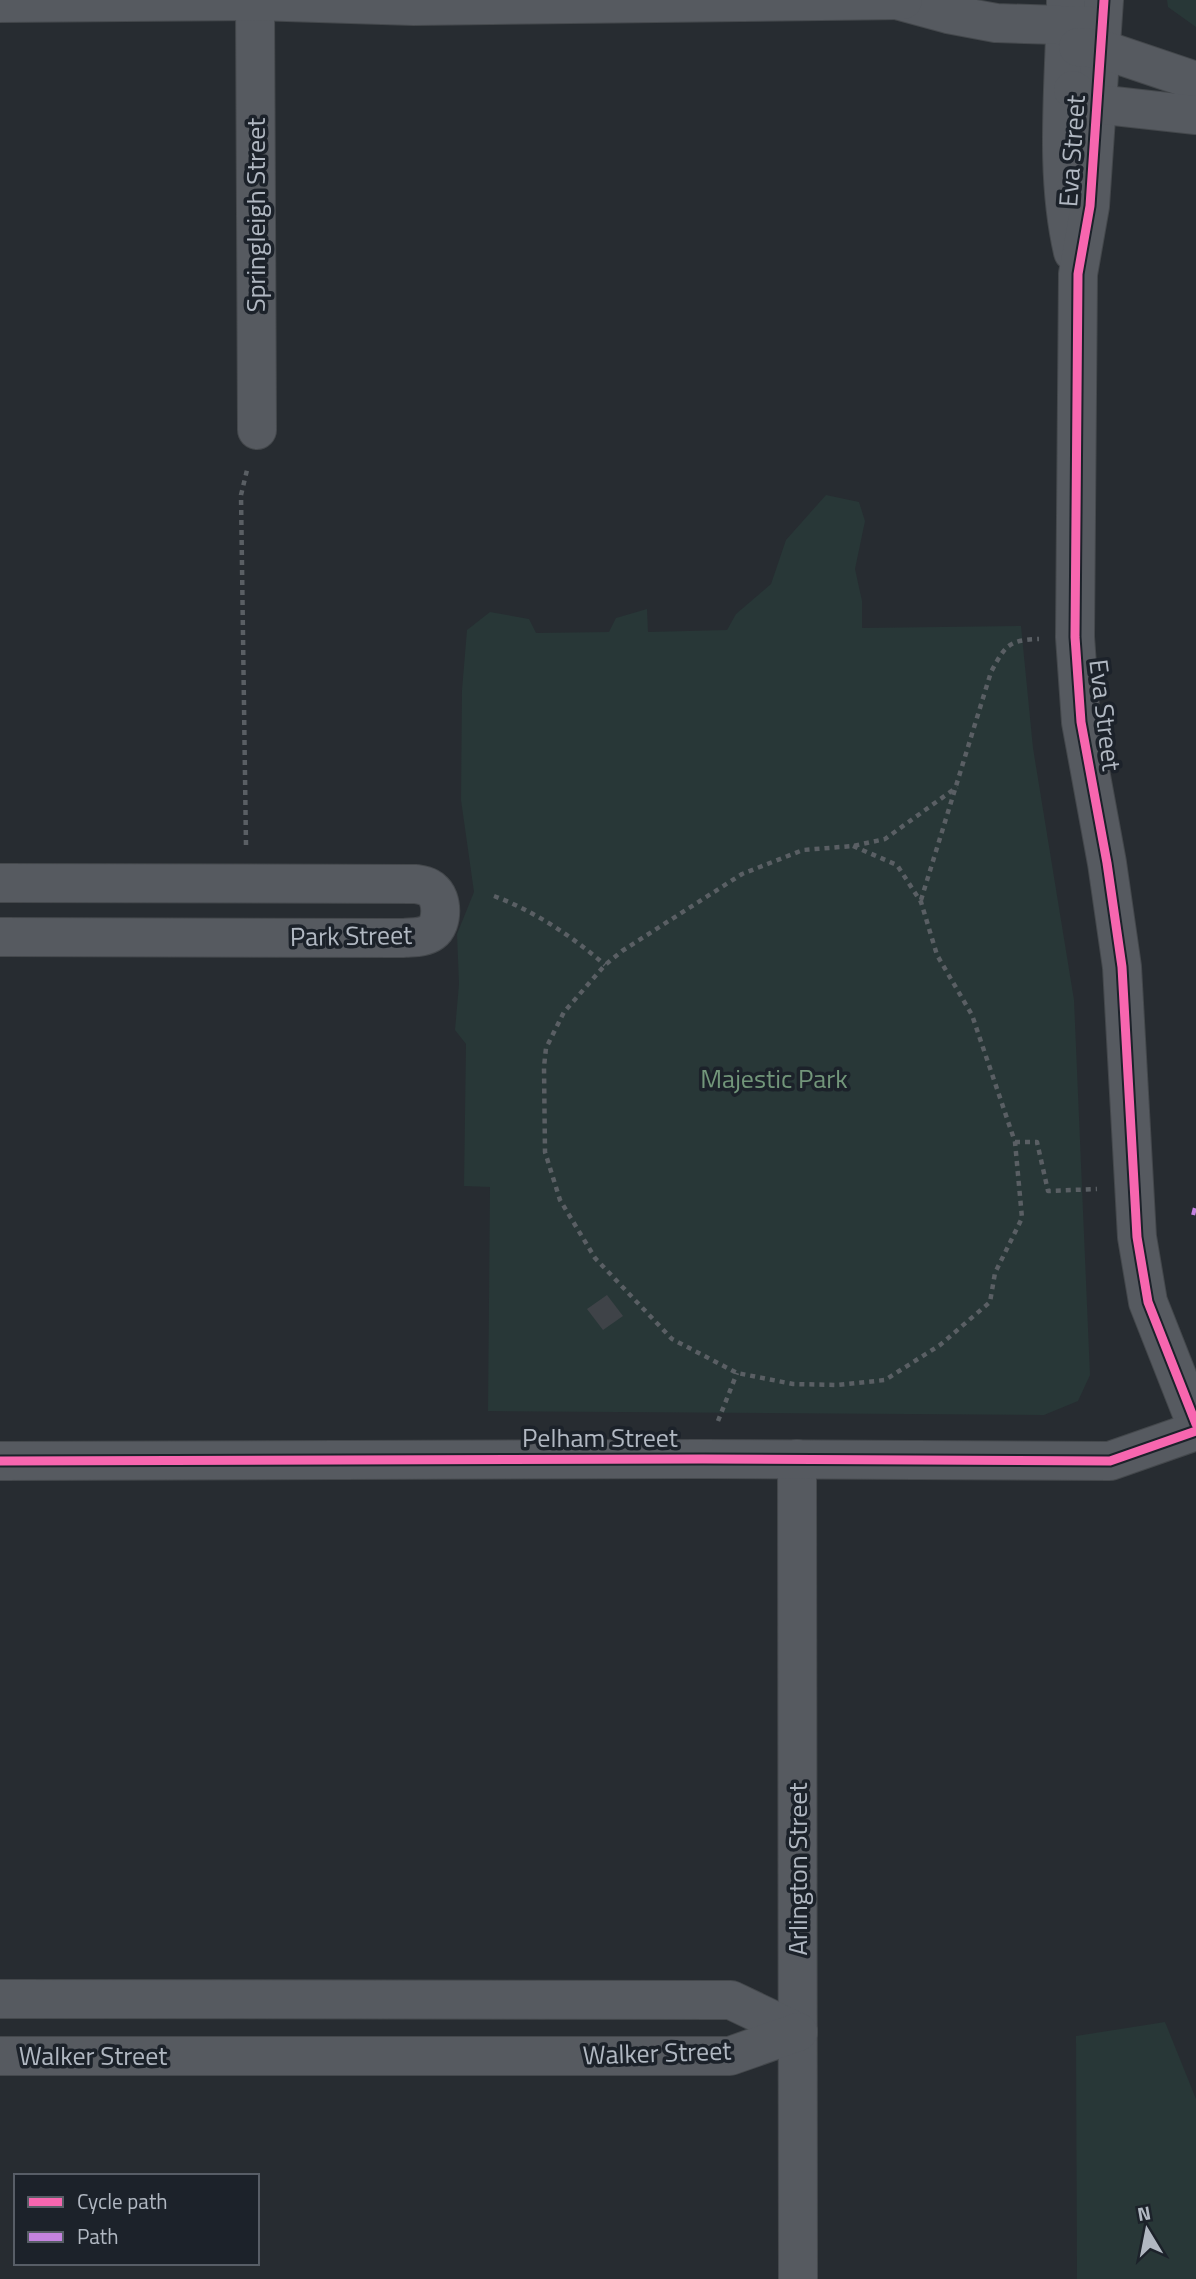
<svg xmlns="http://www.w3.org/2000/svg" width="1196" height="2279" viewBox="0 0 1196 2279" font-family="'Titillium Web',sans-serif">
	<rect width="100%" height="100%" fill="#272c31"/>
	<g fill="#283737">
		<path d="M1167,0H1196V27L1168,7Z"/>
		<path d="M826,495L859,502L865,521L855,569L862,601V628L1021,626L1033,748L1074,1000L1090,1375L1078,1401L1044,1415L488,1411L490,1187L464,1186L466,1044L455,1030L459,984L457,934L474,892L461,800L462,690L467,630L490,612L529,619L536,633L609,632L616,618L647,609L648,632L727,630L736,614L771,584L786,540Z"/>
		<path d="M1165,2022L1196,2099V2279H1077L1076,2036Z"/>
	</g>
	<path fill="#3f4348" d="M607,1295L623,1316L603,1330L587,1309Z"/>
	<g fill="none" stroke-linecap="round" stroke-linejoin="round">
		<g stroke="#44484c" stroke-width="40">
			<g id="street">
				<path d="M1066,0C1065,84 1054,170 1073,252"/>
				<path d="M1104,0L1090,206L1078,274L1075,637L1081,722L1107,863L1122,967L1137,1237L1148,1302L1196,1424"/>
				<path d="M255,1L257,430"/>
				<path d="M900,1L948,14L996,23L1091,26"/>
				<path d="M0,3L255,1L414,6L903,0"/>
				<path d="M1078,47L1101,49L1196,81"/>
				<path d="M1073,90L1087,101L1096,104L1196,115"/>
				<path d="M0,883L416,884C422,885 428,886 432,890C443,898 443,924 432,932C424,938 412,937 404,938L0,937"/>
				<path d="M797,1459L798,2279"/>
				<path d="M0,1461L703,1459L1110,1461L1196,1431"/>
				<path d="M0,1999L731,2000L798,2032"/>
				<path d="M0,2056H730L798,2032"/>
			</g>
		</g>
		<g stroke="#5a5f64" stroke-width="4.5" stroke-dasharray="5 5" stroke-linecap="butt">
			<path d="M246,845L241,495L248,466"/>
			<path d="M853,846L897,865L921,902L937,955L972,1015L1015,1142L1022,1218L995,1273L990,1302L940,1345L885,1380L838,1385L793,1384L737,1373L672,1339L595,1258L560,1200L545,1152L544,1067L546,1048L564,1012L605,965L622,951L742,874L803,850L853,846L885,839L957,787"/>
			<path d="M494,896C534,911 572,936 605,965"/>
			<path d="M921,900L991,672C1005,646 1008,640 1039,639"/>
			<path d="M1015,1142H1037L1048,1191L1097,1189"/>
			<path d="M718,1421L737,1373"/>
		</g>
		<use href="#street" stroke="#565a60" stroke-width="38"/>
		<path stroke="#c483df" stroke-width="7" stroke-dasharray="14 7" stroke-linecap="butt" d="M1192,1211L1196,1212"/>
		<g stroke="#1c222a" stroke-width="13">
			<g id="cycleway">
				<path d="M1104,0L1090,206L1078,274L1075,637L1081,722L1107,863L1122,967L1137,1237L1148,1302L1196,1424"/>
				<path d="M0,1461L703,1459L1110,1461L1196,1431"/>
			</g>
		</g>
		<use href="#cycleway" stroke="#f766af" stroke-width="9"/>
	</g>
	<g text-anchor="middle" stroke-width="7" stroke-linejoin="round" paint-order="stroke">
		<g font-size="26" fill="#b1b8c2" stroke="#1c222a">
			<text transform="translate(1072 151) rotate(-86)" y="9">Eva Street</text>
			<text transform="translate(256 215) rotate(-90)" y="9">Springleigh Street</text>
			<text transform="translate(1105 715) rotate(83)" y="9">Eva Street</text>
			<text transform="translate(351 936) rotate(-1)" y="9">Park Street</text>
			<text x="600" y="1447">Pelham Street</text>
			<text transform="translate(798 1869) rotate(-90)" y="9">Arlington Street</text>
			<text transform="translate(657 2053) rotate(-2)" y="9">Walker Street</text>
			<text x="93" y="2065">Walker Street</text>
		</g>
		<g font-size="26" fill="#72967a" stroke="#1c222a">
			<text x="774" y="1088">Majestic Park</text>
		</g>
	</g>
	<rect x="14" y="2174" width="245" height="91" fill="#1c222a" stroke="#585e67" stroke-width="2"/>
	<rect x="28" y="2197" width="35" height="10" fill="#f766af" stroke="#585e67" stroke-width="2"/>
	<text x="77" y="2209" font-size="21" fill="#b1b8c2">Cycle path</text>
	<rect x="28" y="2232" width="35" height="10" fill="#c483df" stroke="#585e67" stroke-width="2"/>
	<text x="77" y="2244" font-size="21" fill="#b1b8c2">Path</text>
	<g transform="translate(1147 2230) rotate(350)" stroke="#1c222a" stroke-width="5" paint-order="stroke">
	<path d="M0-5L12 26L0 18L-12 26Z" fill="#b1b8c2"/>
	<text y="-10" font-size="19" font-weight="bold" text-anchor="middle" fill="#b1b8c2">N</text>
	</g>
</svg>
